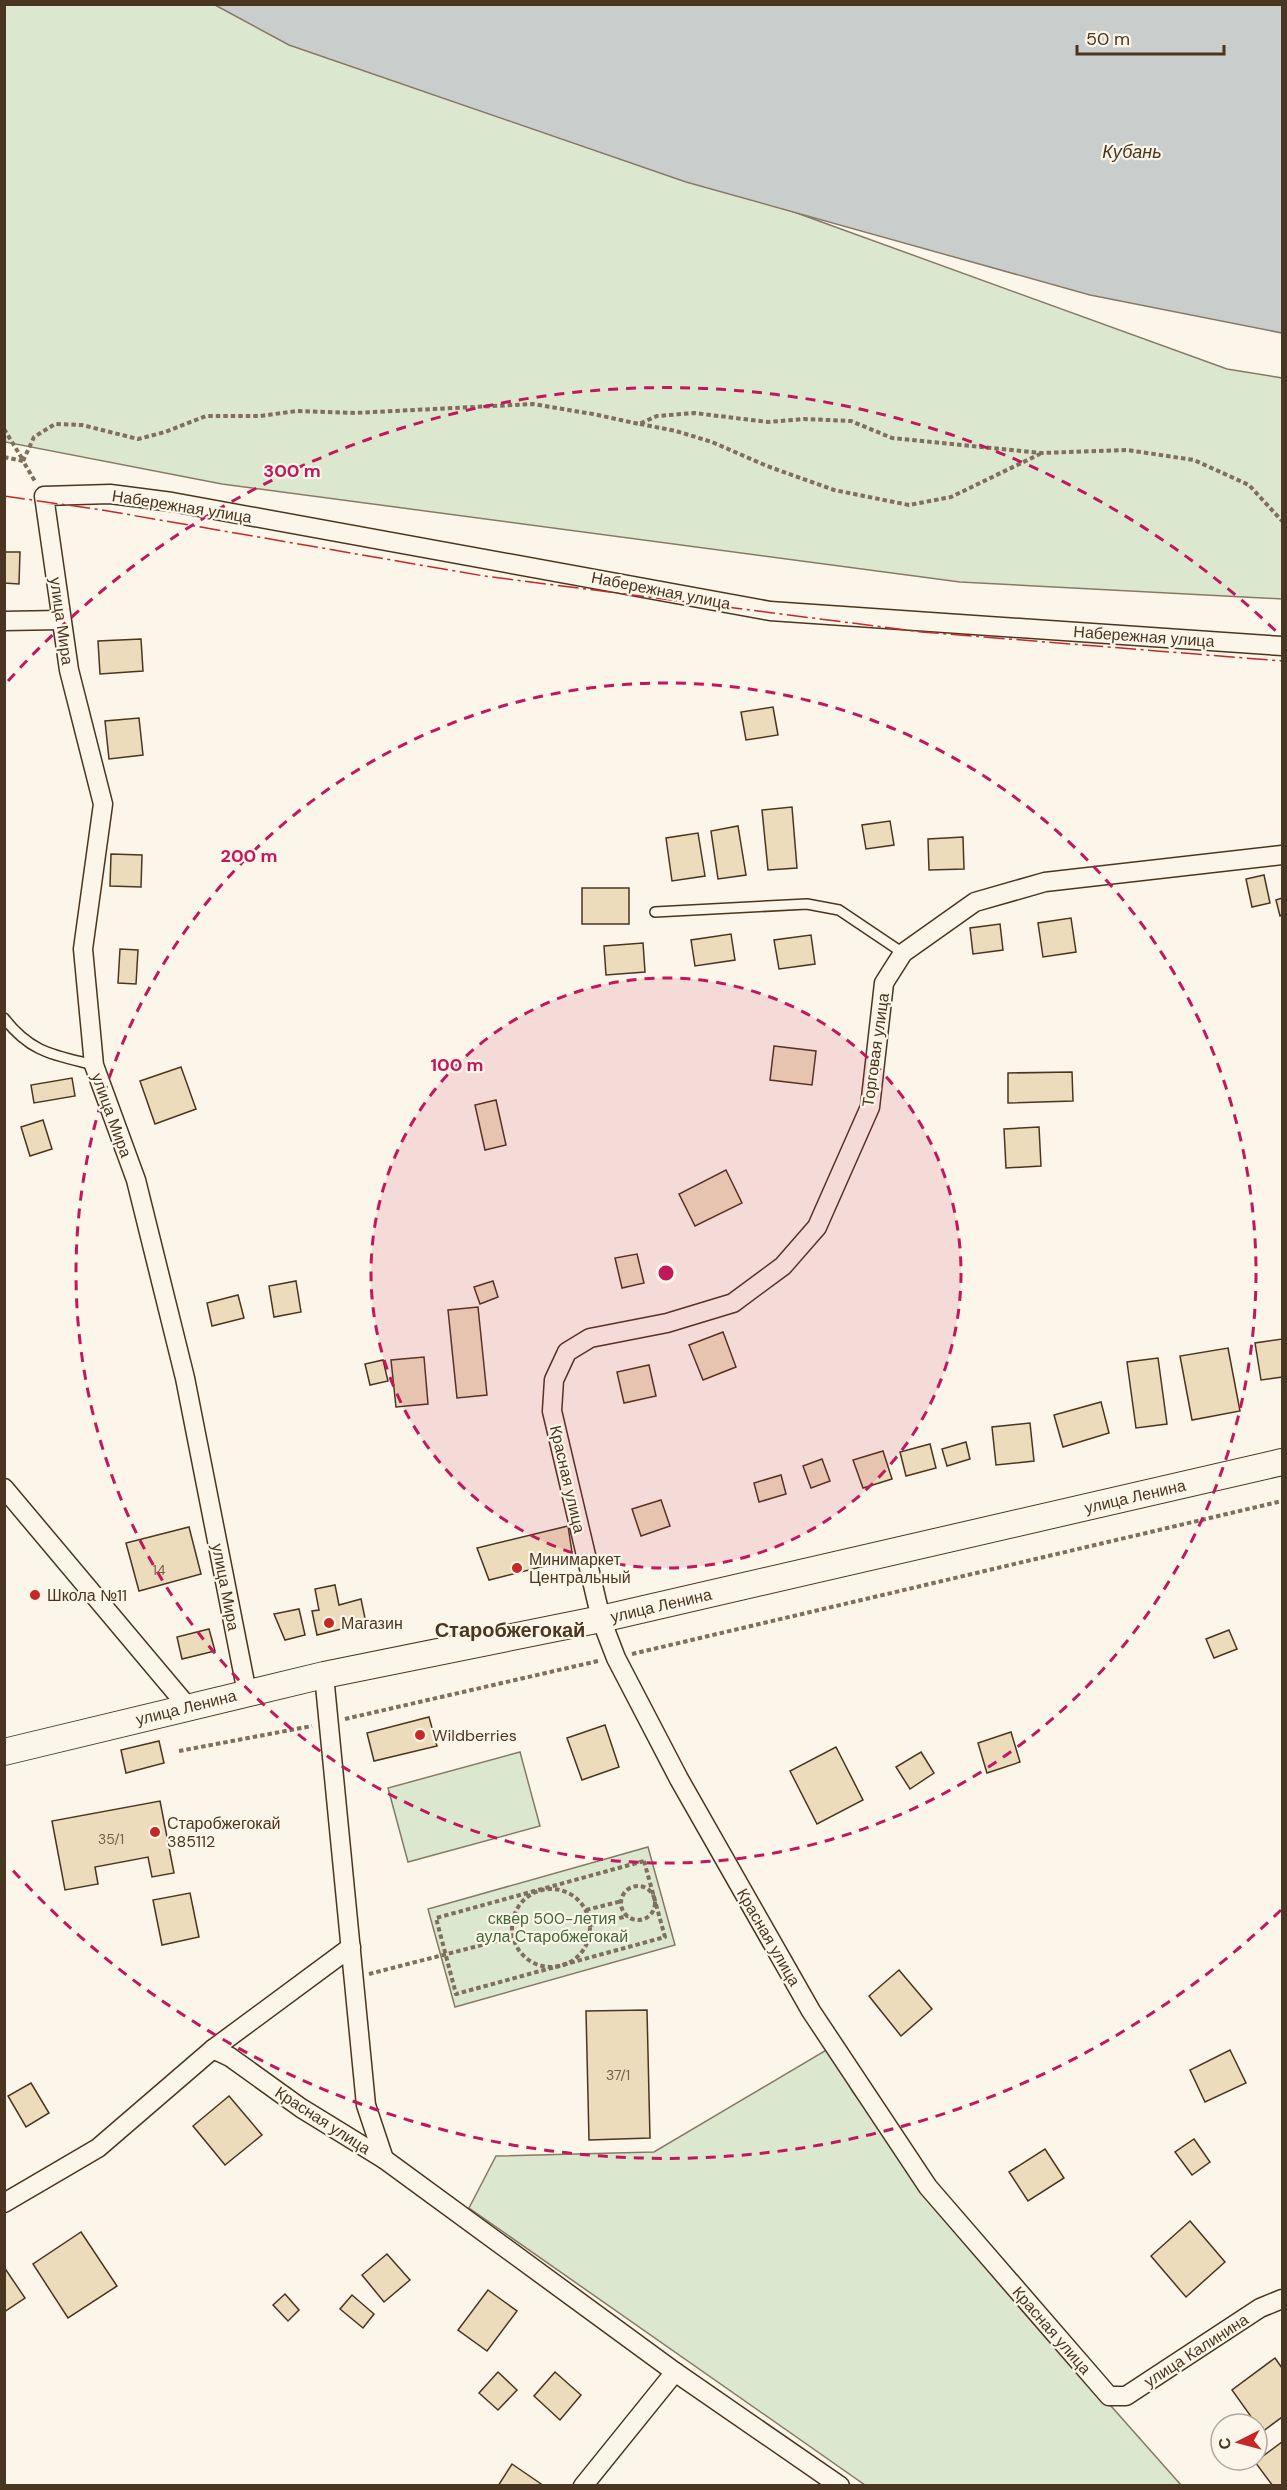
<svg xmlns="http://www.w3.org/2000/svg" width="1287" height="2490" viewBox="0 0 1287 2490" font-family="'DM Sans',sans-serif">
	<rect width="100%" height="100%" fill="#fbf6e9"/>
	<g fill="#dce7d0" stroke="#887966" stroke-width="1.5">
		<path d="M4,5H240L499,105L1227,369L1282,378V599L960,582L222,484L5,442Z"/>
		<path d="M520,1752L540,1826L408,1862L388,1788Z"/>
		<path d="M648,1847L675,1945L455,2007L428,1909Z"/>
		<path d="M828,2049L853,2092L948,2222L1181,2485H865L469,2208L496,2156L654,2152Z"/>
	</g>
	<path fill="#c9cecd" stroke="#887966" stroke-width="1.5" d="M215,5H1282V333L1090,295L686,182L289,45Z"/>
	<g fill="#ecdcbc" stroke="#4a3520" stroke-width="1.5">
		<path d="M4,552H20L19,584L4,583Z"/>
		<path d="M141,639L143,671L100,674L98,641Z"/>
		<path d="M773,707L778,735L746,740L741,712Z"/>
		<path d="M139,718L143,755L109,759L105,721Z"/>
		<path d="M792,807L797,868L768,870L762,810Z"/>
		<path d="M890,821L894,845L866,849L862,825Z"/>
		<path d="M738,826L746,875L718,879L711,831Z"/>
		<path d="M698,833L705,876L672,881L666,838Z"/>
		<path d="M963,837L964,869L929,870L928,839Z"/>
		<path d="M111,854L142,855L141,887L110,886Z"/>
		<path d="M1264,875L1270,903L1252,907L1246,879Z"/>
		<rect x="582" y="888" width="47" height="36"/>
		<path d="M1282,898V915L1280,916L1276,900Z"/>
		<path d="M1071,918L1076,952L1043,957L1038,923Z"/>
		<path d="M1000,924L1003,950L973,954L970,928Z"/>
		<path d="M731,934L735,960L695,966L691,940Z"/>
		<path d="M811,935L815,964L779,969L774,940Z"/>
		<path d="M643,943L645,972L606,975L604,946Z"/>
		<path d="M120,949L138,950L136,984L118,983Z"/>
		<path d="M774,1046L816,1051L812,1085L770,1080Z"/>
		<path d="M181,1067L196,1109L155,1124L140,1081Z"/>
		<path d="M1072,1072L1073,1101L1008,1103V1073Z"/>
		<path d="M72,1078L75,1096L34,1103L31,1085Z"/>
		<path d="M496,1100L506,1145L485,1150L475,1105Z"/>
		<path d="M43,1120L52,1149L30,1156L21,1127Z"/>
		<path d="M1039,1127L1041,1166L1006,1168L1004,1129Z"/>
		<path d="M726,1170L742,1203L695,1226L679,1194Z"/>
		<path d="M637,1254L644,1283L622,1288L615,1258Z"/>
		<path d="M296,1281L301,1312L274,1317L269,1286Z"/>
		<path d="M493,1281L498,1297L480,1304L474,1287Z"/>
		<path d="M238,1295L244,1318L212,1326L207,1303Z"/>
		<path d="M478,1307L487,1395L457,1398L448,1310Z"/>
		<path d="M723,1332L736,1367L703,1380L689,1345Z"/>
		<path d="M1282,1339V1377L1261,1380L1255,1343Z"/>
		<path d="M1228,1348L1240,1411L1192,1420L1180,1356Z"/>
		<path d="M424,1357L428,1404L396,1407L391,1360Z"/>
		<path d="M1158,1358L1167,1424L1136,1428L1127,1362Z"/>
		<path d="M383,1360L388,1381L370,1385L365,1364Z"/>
		<path d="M649,1365L656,1396L624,1403L617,1372Z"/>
		<path d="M1101,1402L1109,1433L1063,1447L1054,1415Z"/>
		<path d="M1030,1423L1034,1461L996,1465L992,1427Z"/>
		<path d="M966,1442L970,1459L947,1466L942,1449Z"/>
		<path d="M930,1444L936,1468L906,1476L900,1452Z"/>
		<path d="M883,1451L892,1479L863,1488L853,1460Z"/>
		<path d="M822,1459L830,1481L811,1488L803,1466Z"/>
		<path d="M781,1475L786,1494L759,1502L754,1483Z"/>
		<path d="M661,1500L670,1526L641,1536L632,1509Z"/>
		<path d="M568,1526L573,1559L489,1580L477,1548Z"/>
		<path d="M189,1527L201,1574L139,1591L126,1543Z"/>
		<path d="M335,1585L339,1605L361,1599L366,1623L317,1635L312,1611L319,1610L315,1589Z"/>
		<path d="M299,1609L305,1635L285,1640L274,1614Z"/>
		<path d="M209,1629L215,1651L182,1659L177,1637Z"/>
		<path d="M1229,1630L1237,1649L1214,1658L1206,1639Z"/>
		<path d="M429,1717L437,1746L374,1761L367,1733Z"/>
		<path d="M605,1725L619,1767L582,1780L567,1738Z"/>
		<path d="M1011,1732L1020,1762L987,1773L978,1743Z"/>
		<path d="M159,1741L164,1763L126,1773L121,1750Z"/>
		<path d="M836,1747L863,1800L817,1824L790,1771Z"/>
		<path d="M921,1752L934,1773L910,1789L896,1767Z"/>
		<path d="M160,1801L174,1873L152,1877L148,1857L95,1867L98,1884L65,1890L52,1821Z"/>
		<path d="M190,1893L199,1937L162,1945L153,1900Z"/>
		<path d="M899,1970L932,2009L901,2036L869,1996Z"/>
		<path d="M647,2010L650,2138L589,2140L586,2011Z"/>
		<path d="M1230,2050L1246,2083L1205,2102L1190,2070Z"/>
		<path d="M31,2083L49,2113L26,2127L8,2096Z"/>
		<path d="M229,2096L262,2135L225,2165L193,2126Z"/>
		<path d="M1194,2139L1210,2162L1192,2175L1175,2152Z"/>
		<path d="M1045,2149L1064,2178L1028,2201L1009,2172Z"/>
		<path d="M1190,2221L1225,2262L1186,2297L1151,2256Z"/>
		<path d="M81,2232L117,2286L68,2318L33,2264Z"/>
		<path d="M387,2254L410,2280L384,2302L362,2275Z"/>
		<path d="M4,2267L25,2298L4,2312Z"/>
		<path d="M488,2290L517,2311L487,2351L458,2330Z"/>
		<path d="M285,2294L299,2310L288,2321L273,2305Z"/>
		<path d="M352,2295L374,2314L363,2328L340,2309Z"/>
		<path d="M1275,2358L1282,2368V2417L1262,2432L1232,2390Z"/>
		<path d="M498,2372L517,2390L498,2410L479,2393Z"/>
		<path d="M555,2372L581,2395L560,2420L534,2396Z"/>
		<path d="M1282,2442V2486H1273L1255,2462Z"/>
		<path d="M512,2464L544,2486H498Z"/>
	</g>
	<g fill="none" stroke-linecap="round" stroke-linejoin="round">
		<g stroke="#4a3520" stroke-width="12">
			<g id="lane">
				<path d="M655,912L807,904L839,910L903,953"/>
				<path d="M4,1018C31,1053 54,1055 94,1065"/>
			</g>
		</g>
		<g stroke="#4a3520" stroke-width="21">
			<g id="street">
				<path d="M4,621L61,620"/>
				<path d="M1282,855L1045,882L975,902L903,953L884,983L870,1107L817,1227L783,1266L733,1303L667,1323L590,1338L567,1352L554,1380L552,1411L601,1619L616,1658L679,1779L811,2011L928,2187L1109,2396H1126L1260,2308L1282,2299"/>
				<path d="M4,1488L188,1707"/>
				<path d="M324,1675L366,2105L384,2159"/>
				<path d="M247,1693L185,1378L136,1180L94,1065L83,949L103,804L69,670L44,496L110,494L172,502L770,611L1282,646"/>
				<path d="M213,2049L230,2057L301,2108L384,2159L675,2372L840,2486"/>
				<path d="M4,2203L98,2148L213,2049L351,1947"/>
				<path d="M583,2486L675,2372"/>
			</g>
		</g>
		<g stroke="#4a3520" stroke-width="28">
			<path id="secondary" d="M4,1752L324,1675L601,1619L1282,1462"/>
		</g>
		<g stroke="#7f6f5c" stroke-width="4" stroke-dasharray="4.5 3" stroke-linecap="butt">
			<path d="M640,424L676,431L712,442L767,466L834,490L909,505L951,497L1040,454"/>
			<path d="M4,429L23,460"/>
			<path d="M4,457L23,461L36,483"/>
			<path d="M23,461L34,437L55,424L82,425L138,439L165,432L206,416H260L297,411L355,413L533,404L593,414L639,424L657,416L694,413L768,422L804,419L851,421L892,438L1041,453L1127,450L1194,460L1249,485L1282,521"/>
			<path d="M632,1654L1282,1501"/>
			<path d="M345,1719L598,1661"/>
			<path d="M179,1751L312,1726"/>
			<path d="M644,1861L665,1937L456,1994L436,1918Z"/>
			<circle cx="638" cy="1903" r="17"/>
			<circle cx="551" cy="1928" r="39"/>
			<path d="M586,1910L622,1901"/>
			<path d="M590,1925L628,1916"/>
			<path d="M369,1974L513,1937"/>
		</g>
		<use href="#lane" stroke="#fbf6e9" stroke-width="9"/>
		<use href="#street" stroke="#fbf6e9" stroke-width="18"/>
		<use href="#secondary" stroke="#fbf6e9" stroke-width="26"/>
		<path stroke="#c62828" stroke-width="1.5" stroke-dasharray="21 4.5 3 4.5" stroke-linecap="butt" d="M4,496L102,510L484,576L922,632L1282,661"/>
	</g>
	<circle cx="666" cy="1273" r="295" fill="#c2185b" fill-opacity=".12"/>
	<g fill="none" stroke="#c2185b" stroke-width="3" stroke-dasharray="10 8">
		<circle cx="666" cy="1273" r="295"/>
		<circle cx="666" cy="1273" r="590"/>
		<path d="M1281 1910A885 885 0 0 1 8 1865M8 681A885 885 0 0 1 1281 636"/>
	</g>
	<g fill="#c62828" stroke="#fbf6e9" stroke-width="2">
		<circle cx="517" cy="1568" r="6"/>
		<circle cx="35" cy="1595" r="6"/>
		<circle cx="329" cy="1623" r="6"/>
		<circle cx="420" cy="1735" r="6"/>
		<circle cx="155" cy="1832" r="6"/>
	</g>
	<g text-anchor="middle" stroke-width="4.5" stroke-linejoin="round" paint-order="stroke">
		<g font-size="14" fill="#725f47">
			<text x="159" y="1575">14</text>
			<text x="111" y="1844">35/1</text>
			<text x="618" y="2080">37/1</text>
		</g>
		<g font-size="16" fill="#4a3520" stroke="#fbf6e9">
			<text transform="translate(182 506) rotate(9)" y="6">Набережная улица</text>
			<text transform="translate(661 590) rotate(11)" y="6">Набережная улица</text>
			<text transform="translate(62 621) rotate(82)" y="6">улица Мира</text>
			<text transform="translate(1144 636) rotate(4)" y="6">Набережная улица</text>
			<text transform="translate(875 1050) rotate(-82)" y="6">Торговая улица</text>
			<text transform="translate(112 1115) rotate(70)" y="6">улица Мира</text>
			<text transform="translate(568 1479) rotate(77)" y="6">Красная улица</text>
			<text transform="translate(1135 1496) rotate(-13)" y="6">улица Ленина</text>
			<text transform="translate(226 1587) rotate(79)" y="6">улица Мира</text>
			<text transform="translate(661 1605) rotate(-13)" y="6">улица Ленина</text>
			<text transform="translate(186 1707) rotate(-14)" y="6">улица Ленина</text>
			<text transform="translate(769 1937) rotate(60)" y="6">Красная улица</text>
			<text transform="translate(323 2120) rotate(33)" y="6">Красная улица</text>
			<text transform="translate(1052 2330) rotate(49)" y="6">Красная улица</text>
			<text transform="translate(1196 2350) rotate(-33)" y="6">улица Калинина</text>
		</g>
		<g font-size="16" fill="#4a3520" stroke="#fbf6e9" text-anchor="start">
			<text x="529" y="1565">Минимаркет<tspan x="529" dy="18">Центральный</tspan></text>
			<text x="47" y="1601">Школа №11</text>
			<text x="341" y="1629">Магазин</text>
			<text x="432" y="1741">Wildberries</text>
			<text x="167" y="1829">Старобжегокай<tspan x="167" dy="18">385112</tspan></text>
		</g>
		<g font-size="16" fill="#436837" stroke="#fbf6e9">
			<text x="552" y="1924">сквер 500-летия<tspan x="552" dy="18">аула Старобжегокай</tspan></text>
		</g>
		<g font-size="18" font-style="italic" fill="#4a3520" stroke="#fbf6e9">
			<text x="1132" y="158">Кубань</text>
		</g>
		<g font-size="20" font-weight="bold" fill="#4a3520" stroke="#fbf6e9">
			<text x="510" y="1637">Старобжегокай</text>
		</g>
	</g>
	<circle cx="666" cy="1273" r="9" fill="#c2185b" stroke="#fbf6e9" stroke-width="3"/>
	<g font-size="18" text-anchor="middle" font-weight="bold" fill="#c2185b" stroke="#fbf6e9" stroke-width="4.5" stroke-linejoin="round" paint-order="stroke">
		<text x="292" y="477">300 m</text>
		<text x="249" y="862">200 m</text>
		<text x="457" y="1071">100 m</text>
	</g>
	<rect width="1287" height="2490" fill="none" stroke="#4a3520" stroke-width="12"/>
	<g transform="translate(1239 2442) rotate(264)"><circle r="28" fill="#fbf6e9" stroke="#b4a999" stroke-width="1.5"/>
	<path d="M0-4.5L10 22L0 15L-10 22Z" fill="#c62828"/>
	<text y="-9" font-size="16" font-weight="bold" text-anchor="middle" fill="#4a3520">С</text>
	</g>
	<path d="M1077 45v9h147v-9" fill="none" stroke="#4a3520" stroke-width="3"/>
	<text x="1086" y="45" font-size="18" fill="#4a3520" stroke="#fbf6e9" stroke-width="4.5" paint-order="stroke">50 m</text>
</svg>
